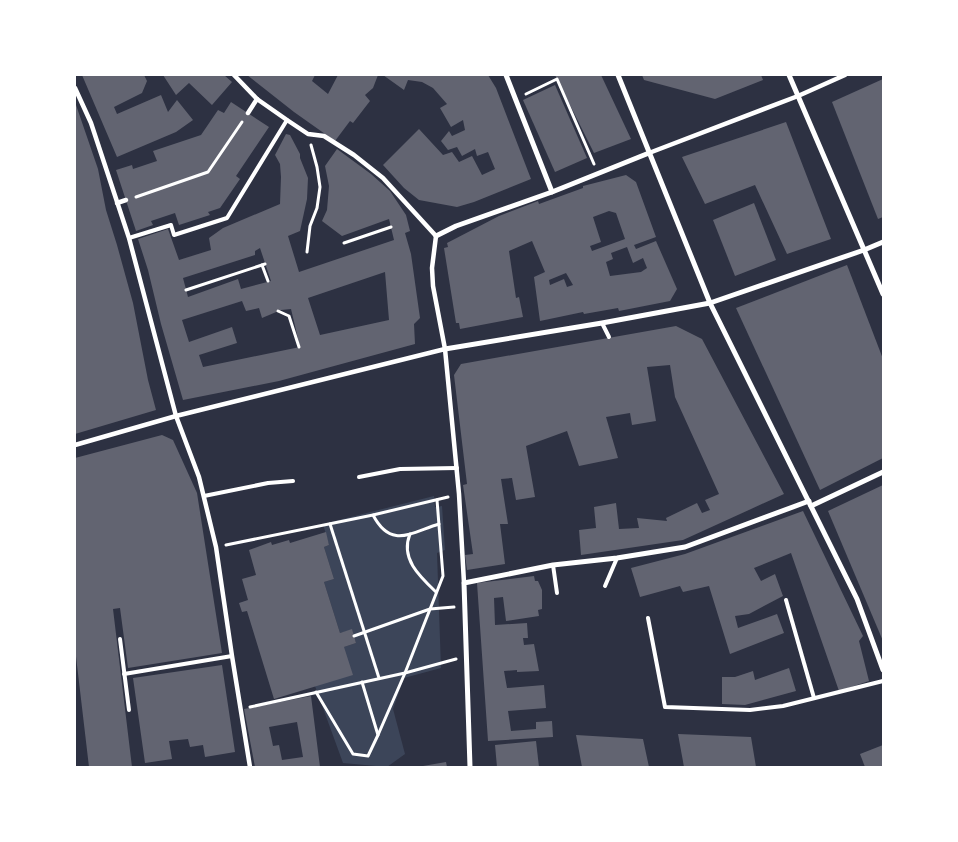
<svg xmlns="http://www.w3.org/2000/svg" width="958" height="842" viewBox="0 0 958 842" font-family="Lora,serif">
	<rect width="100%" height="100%" fill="#2d3142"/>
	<path fill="#3c4559" d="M434,496L435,507L442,506L445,550L437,553L441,668L404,678L393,709L405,754L387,767L343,763L315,686L344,647L356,643L352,630L340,633L324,582L334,579L324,547L329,545L323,524Z"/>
	<g fill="#626471" fill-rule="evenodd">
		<path d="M82,75H144L147,81L142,93L114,107L117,114L161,95L168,112L177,100L193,120L176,132L117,157Z"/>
		<path d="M163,75H224L232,82L212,105L189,83L176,95Z"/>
		<path d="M247,75H315L312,81L328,94L338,75H378L373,88L365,95L370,101L353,123L350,121L335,141L294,112Z"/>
		<path d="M383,75H488L496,88L531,179L474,202L457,207L419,200L404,188L383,165L419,129L443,155L452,152L459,162L472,156L482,175L495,169L488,152L477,156L475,149L462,156L457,147L448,150L441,141L449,131L452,136L465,130L463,120L451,127L440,108L447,104L433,88L422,82L408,80L404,90Z"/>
		<path d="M555,75H601L631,139L594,153Z"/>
		<path d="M642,75H761L763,80L715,99L644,80Z"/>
		<path d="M883,79V217L878,219L832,102Z"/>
		<path d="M555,85L587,158L555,172L523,100Z"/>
		<path d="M75,102L98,169L106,210L117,245L133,303L148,380L156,410L75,434Z"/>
		<path d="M231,102L269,127L236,176L240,179L220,208L208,212L210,215L179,225L175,213L151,221L153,225L136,231L116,170L132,165L133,169L157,161L153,151L201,135L218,110L224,113Z"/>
		<path d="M786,122L831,239L787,254L755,185L705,204L682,157Z"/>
		<path d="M286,134L290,135L300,154V158L308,178L307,199L300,231L288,236L299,272L394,240L389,219L342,236L322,221L327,210L329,186L325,166L337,149L371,174L390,191L406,215L410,231L405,233L411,254L420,318L414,324L415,344L279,381L183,400L161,324L148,270L138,239L168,229L179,260L211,250L209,238L223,228L280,204L281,177L280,164L275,155ZM260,248L271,281L241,289L238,279L188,297L183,278L255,255V251ZM385,272L389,320L320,335L308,298ZM242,301L246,311L259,308L262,318L281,310L291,309L300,347L203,367L199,355L237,343L232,327L189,342L182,320Z"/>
		<path d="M626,175L636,182L656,237L634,245L636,249L656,241L677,289L670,301L619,311L618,308L584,314L583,312L540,321L534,277L545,272L532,241L509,251L516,298L519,297L523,317L460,329L459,323H456L444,248L448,247L447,243L499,216L538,201L539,204L583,188V186ZM609,211L616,213L625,239L592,251L590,246L601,242L593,217ZM627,247L633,263L643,258L647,268L641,272L610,276L606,262L613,259L611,253ZM566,273L573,285L567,287L564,279L550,285L549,280Z"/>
		<path d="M754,203L776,260L735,276L713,220Z"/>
		<path d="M847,265L883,359V458L820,490L736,308Z"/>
		<path d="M676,326L702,339L784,494L683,540L581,555L579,530L596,528L594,507L616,503L619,529L639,528L637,518L667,521L666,518L697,503L702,513L710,510L705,500L719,494L675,397L670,365L647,367L656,421L632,425L630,413L606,417L618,458L579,466L567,431L526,446L535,497L516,500L512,478L501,479L508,524H500L505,564L467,570L465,555L473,554L463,485L467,484L454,375L461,364Z"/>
		<path d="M162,435L173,440L197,493L222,653L128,668L120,608L113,609L132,767H89L75,648V458Z"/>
		<path d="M883,485V641L828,511Z"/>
		<path d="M803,511L863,636L859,641L869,681L839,691L791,553L754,568L761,581L775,574L783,596L749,614L735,616L738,628L777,614L784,633L730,654L709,586L683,592L680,586L640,597L631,568L685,554Z"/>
		<path d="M326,532L329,545L324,547L334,579L324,582L340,633L352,629L356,643L344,647L353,675L274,699L247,611L242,612L239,603L248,600L242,579L256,575L249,550L271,542L272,545L289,540L290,543Z"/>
		<path d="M534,576L535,581H538L542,590V609L538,610L539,616L506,621L503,597L494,598L495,625L527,623L528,638H523L524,645L534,644L539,671L517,672V670L504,671L507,688L544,685L546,708L508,711L511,731L536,729V722L552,721L553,737L488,741L477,583Z"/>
		<path d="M222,665L235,752L205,757L203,745L190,747L188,739L169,741L172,759L145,763L133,678Z"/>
		<path d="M789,668L796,691L745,705L722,704V677H735L753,671L755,680Z"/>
		<path d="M311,696L320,767H255L244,709ZM297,722L303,757L282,760L279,745L273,746L269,727Z"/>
		<path d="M678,734L751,737L756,767H684Z"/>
		<path d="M576,735L643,739L649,767H582Z"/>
		<path d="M536,741L539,767H497L495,745Z"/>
		<path d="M883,745V767H865L860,754Z"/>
		<path d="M446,762L447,767H423V766Z"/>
	</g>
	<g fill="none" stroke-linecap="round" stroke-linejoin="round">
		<g stroke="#fff" stroke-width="3">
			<path d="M526,94L557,79L594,164"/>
			<path d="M136,197L208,172L242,122"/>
			<path d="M344,243L391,227"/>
			<path d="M307,252L310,226L317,208L320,187L317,167L311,145"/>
			<path d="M262,265L268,281"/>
			<path d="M186,290L265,264"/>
			<path d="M278,311L289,316L299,347"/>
			<path d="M373,515C391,549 410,533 439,524"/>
			<path d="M330,524L379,678"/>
			<path d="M410,534C400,558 419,576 436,592"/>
			<path d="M226,545L373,515L448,497"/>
			<path d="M354,636L430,609L454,607"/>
			<path d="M316,692L353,754L368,756L378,735L362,682"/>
			<path d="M250,707L405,673L456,659"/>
			<path d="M378,735L405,673L443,576L437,500"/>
		</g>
		<g stroke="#fff" stroke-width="4">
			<path d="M129,238L171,225L174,235L227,218L287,120"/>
			<path d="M602,323L609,337"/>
			<path d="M359,477L400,469L457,468"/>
			<path d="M204,496L268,483L293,481"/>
			<path d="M553,565L557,593"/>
			<path d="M605,586L617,558"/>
			<path d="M786,600L814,698"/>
			<path d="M648,618L665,707L750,710L783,706L883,681"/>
			<path d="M120,639L129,710"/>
			<path d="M124,674L232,656"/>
		</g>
		<g stroke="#fff" stroke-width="4.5">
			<path d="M234,75L257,99L287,120L308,134L324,136L354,155L383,178L436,236L432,268L433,286L445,349L459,494L464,583"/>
			<path d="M75,88L91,123L129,238L176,416L199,477L216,547L232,656L250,767"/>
			<path d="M248,113L257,99"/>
			<path d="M649,153L798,96L845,75"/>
			<path d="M117,203L126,200"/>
			<path d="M75,445L176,416L445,349"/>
		</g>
		<g stroke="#fff" stroke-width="5">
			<path d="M506,75L552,192"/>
			<path d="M618,75L710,303L857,599L883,670"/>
			<path d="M789,75L883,294"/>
			<path d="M436,236L456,226L552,192L649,153"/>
			<path d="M445,349L602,323L710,303L864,250L883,242"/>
			<path d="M811,506L883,472"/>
			<path d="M470,767L464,583L553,565L617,558L685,547L809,501"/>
		</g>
	</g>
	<rect width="958" height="842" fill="none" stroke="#ffffff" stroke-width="152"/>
</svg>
